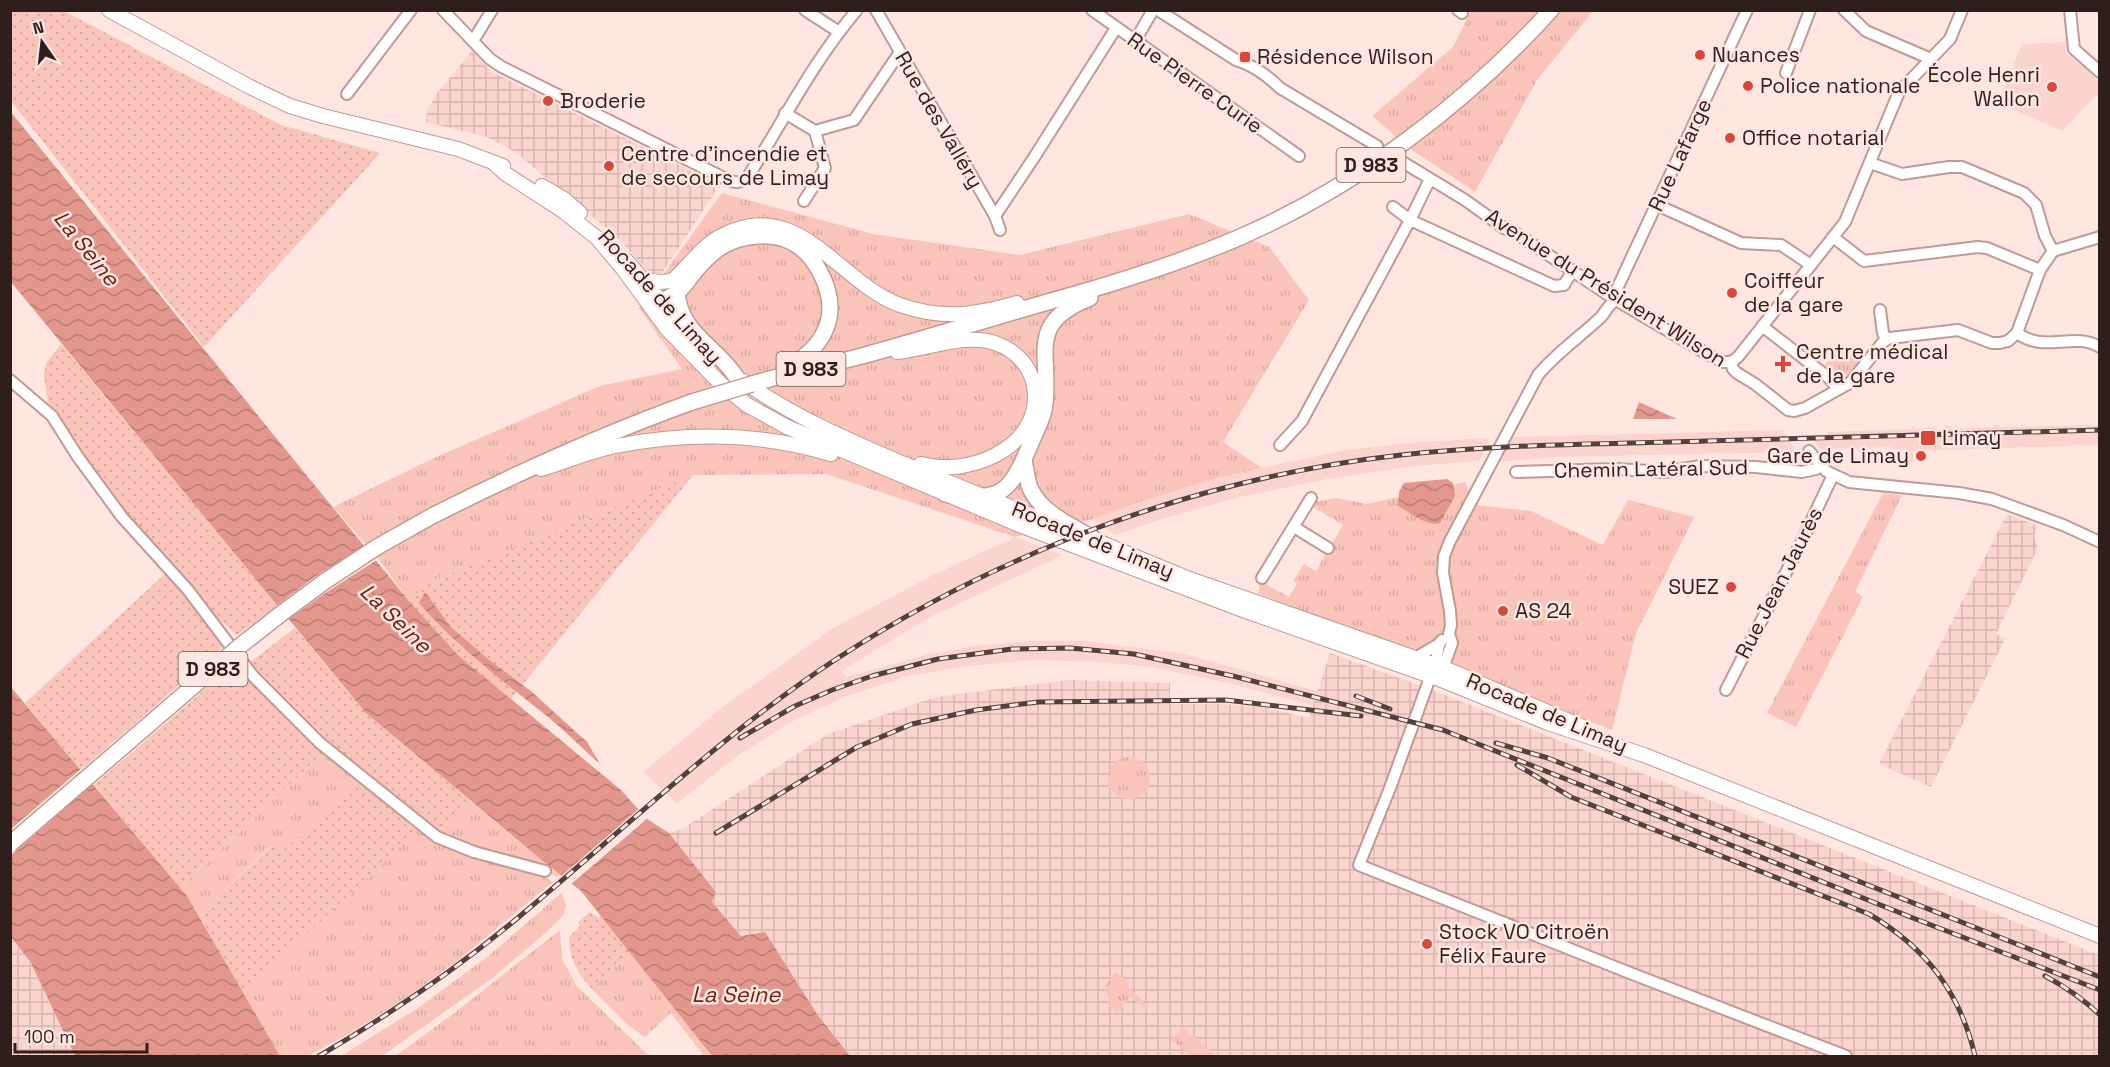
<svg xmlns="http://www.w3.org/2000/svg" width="2110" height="1067" viewBox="0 0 2110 1067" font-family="'Space Grotesk',sans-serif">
	<defs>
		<pattern id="industrial-grid" width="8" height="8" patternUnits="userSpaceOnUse" patternTransform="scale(1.5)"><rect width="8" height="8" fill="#fcd4ce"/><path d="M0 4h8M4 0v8" fill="none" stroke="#d8b6b0"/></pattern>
		<pattern id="grass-tufts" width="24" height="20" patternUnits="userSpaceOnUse" patternTransform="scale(1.5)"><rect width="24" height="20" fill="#fbc4bb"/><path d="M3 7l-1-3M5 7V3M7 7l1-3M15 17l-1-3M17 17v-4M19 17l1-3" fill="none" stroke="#d7a8a0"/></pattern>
		<pattern id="forest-firs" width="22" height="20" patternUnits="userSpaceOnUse" patternTransform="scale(1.5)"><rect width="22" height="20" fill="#fbc4bb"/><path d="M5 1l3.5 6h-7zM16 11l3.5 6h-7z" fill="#d7a8a0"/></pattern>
		<pattern id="garden-dots" width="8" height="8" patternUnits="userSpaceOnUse" patternTransform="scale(1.5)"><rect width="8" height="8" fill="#fbc4bb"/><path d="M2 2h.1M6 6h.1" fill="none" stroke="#d7a8a0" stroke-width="1.8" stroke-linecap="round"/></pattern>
		<pattern id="water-waves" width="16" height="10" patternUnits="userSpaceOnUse" patternTransform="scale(1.5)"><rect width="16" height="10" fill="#e3978c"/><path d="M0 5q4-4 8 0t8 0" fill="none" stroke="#b87b72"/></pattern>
	</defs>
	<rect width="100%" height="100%" fill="#ffe6e1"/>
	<g fill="#fcd4ce">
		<path d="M2065,42L2066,53L2080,65L2082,63L2088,68L2086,70L2099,81V93L2062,131L1998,103L2022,44Z"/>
		<path d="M1994,425H1999V427L2099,425V445L1913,451V461H1907V450H1895L1891,447L1863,448V451L1857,452V448L1820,449L1812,437L1828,436V432L1912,429V426H1915V429L1935,426L1936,430H1944V426H1950L1952,429L1993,427Z"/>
		<path d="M1782,430L1797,452L1556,457L1498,462L1511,437Z"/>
		<path d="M1490,438L1479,461L1414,466L1327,479L1240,497L1159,520L1115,535L1093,519L1140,502L1214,479L1262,468L1346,450L1417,442Z"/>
		<path d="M1015,537L1063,555L932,616L841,671L847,677L929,654L974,646L1030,641H1084L1185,654L1338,697L1312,705L1228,683L1151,667L1100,662L1036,660L968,666L908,676L844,697L789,723L739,755L677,803L643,772L719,710L830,630L933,575Z"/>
	</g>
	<g fill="url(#industrial-grid)">
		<path d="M472,51L492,72L715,183V192L662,273H650L616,236L515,152L487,137L426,122L427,110L438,92Z"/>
		<path d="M2007,514L2038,526L2034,536L2038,548L1996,634L2005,639L1931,787L1879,764Z"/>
		<path d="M1330,653L1430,689L2099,955V1056H850L817,1014L741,936L712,902L716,892L669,833L682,829L828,734L936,697L1070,680L1170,683V704H1222L1263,707L1309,718Z"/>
		<path d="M10,937L31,963L75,1056H11Z"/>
	</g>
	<g fill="url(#grass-tufts)">
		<path d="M1471,11H1593L1537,80L1475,192L1412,150L1372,116L1453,47Z"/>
		<path d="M722,193L873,234L1020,255L1189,214L1269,247L1309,300L1223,442L1262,468L1214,479L1140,502L1093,519L1015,537L826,474L693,475L433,581L409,601L378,558L333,507L434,458L600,386L682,369L639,308Z"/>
		<path d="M1841,347L1860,361L1848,374L1841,376L1824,366Z"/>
		<path d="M1465,482L1476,505L1531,511L1603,545L1628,500L1694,517L1636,633L1612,730L1259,594L1260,581L1289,597L1297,584L1293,581L1304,564L1316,571L1343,525L1311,506L1314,502L1336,498L1367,504Z"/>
		<path d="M1883,493L1902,495L1855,592L1863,597L1796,727L1767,713Z"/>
		<path d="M325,751L359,781L280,853L271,846L198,914L180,888Z"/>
		<circle cx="1129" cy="778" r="21"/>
		<path d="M468,799L560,875L557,877L541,867L463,844L439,832Z"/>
		<path d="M419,829L455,851L546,878L553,882L457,961L409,996L352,1032L308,1056H280L244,994Z"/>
		<path d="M561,893L566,905L564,914L549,930L491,979L382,1056H341L418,1008L491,954Z"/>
		<path d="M560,930L562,959L576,985L649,1056H395L453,1014Z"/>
		<path d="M630,952L675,1009L645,1037L629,1026L592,989Z"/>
		<path d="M1115,972L1130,983L1127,987L1149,1006L1146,1009L1130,996L1117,1014L1111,1007L1105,986Z"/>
		<path d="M1182,1027L1216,1055L1217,1056H1192L1172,1040Z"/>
	</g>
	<path fill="url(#forest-firs)" d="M675,1009L712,1056H704L671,1013Z"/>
	<g fill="url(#garden-dots)">
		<path d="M11,10L64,11L281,125L380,153L204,347L11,101Z"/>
		<path d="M61,344L279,607L237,635L216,617L131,519L108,492L49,409L44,376L46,363Z"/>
		<path d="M693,475L511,699L459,656L409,601L433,581Z"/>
		<path d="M168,571L224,646L81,770L25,703Z"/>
		<path d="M295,628L366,713L468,799L439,832C373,785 299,726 249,663Z"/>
		<path d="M238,661L325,751L180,888L94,785Z"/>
		<path d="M359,781L419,829L244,994L198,914L272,846L280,853Z"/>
		<path d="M590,912L599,918L601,915L630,952L592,989C577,973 569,959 569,937L580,926L578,922Z"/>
	</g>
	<g fill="url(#water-waves)">
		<path d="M10,111L409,601L459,656L621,790L647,819L669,833L716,892L712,902L741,936L765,932L817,1014L850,1056H712L581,891L544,862L366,713L11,282Z"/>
		<path d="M1639,402L1677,419H1633Z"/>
		<path d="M1447,479L1453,483L1455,496L1440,523C1426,527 1410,512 1398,506L1399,492L1404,483Z"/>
		<path d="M425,592L451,627L488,659L532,692L587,742L600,764C583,749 566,732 548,717C503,681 457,647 419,603Z"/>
		<path d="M10,686L187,896L280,1056H75L31,963L11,937Z"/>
	</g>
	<g fill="#ffe6e1">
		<path d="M366,544L378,559L324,594L286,621L275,607L313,578Z"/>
		<path d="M83,767L95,782L10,856L11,829Z"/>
		<path d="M641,807L649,817L569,886L559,878Z"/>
	</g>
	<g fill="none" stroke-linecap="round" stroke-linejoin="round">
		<g stroke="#c19a94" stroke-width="14">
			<g id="street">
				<path d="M443,10L490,59L502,67L724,178C734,183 741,185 749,175C784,120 814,60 857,10"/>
				<path d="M805,10L839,32"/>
				<path d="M876,10L995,216L1000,230"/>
				<path d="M1092,10L1299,156"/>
				<path d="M1158,10L1236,60C1253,65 1268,76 1280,88L1377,146"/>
				<path d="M1458,10L1462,13"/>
				<path d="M1844,10L1866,31L1931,59"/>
				<path d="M2070,10L2074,49L2100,72"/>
				<path d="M473,41L492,10"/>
				<path d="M1135,41L1153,10"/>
				<path d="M1786,73L1810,10"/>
				<path d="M347,94L411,10"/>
				<path d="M785,113L815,131"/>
				<path d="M1401,161L1465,200L1504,228L1514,232L1616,300L1709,355L1723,362H1731"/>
				<path d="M1870,163L1902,174L1949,167H1962L2024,193L2036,205L2045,236L2053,251"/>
				<path d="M804,201L825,168L815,131L854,120L900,52"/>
				<path d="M1657,205L1741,243L1781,245L1811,265"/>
				<path d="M1393,207L1410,220L1554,286L1564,285L1573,270"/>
				<path d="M995,216L1035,156L1116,28"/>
				<path d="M1833,237L1864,261L1978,247L1987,248L2040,270"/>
				<path d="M2053,251L2100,237"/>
				<path d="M1616,300V291L1747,10"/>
				<path d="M1880,310L1883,333L1886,339"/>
				<path d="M1762,326L1829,378L1838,389"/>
				<path d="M2017,333L2040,270L2053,251"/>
				<path d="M1731,362L1738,357L1845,222L1899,92L1950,39L1962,10"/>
				<path d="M1731,362L1733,369L1737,373L1755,384L1788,410L1794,411L1805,408L1850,383L1884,341L1890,338L1958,330L1992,343H2000L2008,341L2017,333C2046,354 2073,331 2100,347"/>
				<path d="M10,380L52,416L78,457L122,517L188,590L253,676L320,743L437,837L474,852L545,871"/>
				<path d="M1280,445L1302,421L1410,220L1430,179"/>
				<path d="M1809,451L1826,471L1849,482L1959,493L1992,499L2063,525L2100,542"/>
				<path d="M1516,472L1617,469L1665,472L1700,466L1756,467L1802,472L1816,469L1821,465"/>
				<path d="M1294,527L1328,548"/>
				<path d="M1262,578L1311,498"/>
				<path d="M1439,644L1436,661L1390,788L1359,865L1630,973L1846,1056"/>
				<path d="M1415,658L1439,644L1442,640"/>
				<path d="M1441,674L1452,643L1449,634L1451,625L1450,611L1443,573L1444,556L1450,541L1538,375C1556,353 1580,337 1601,317C1606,311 1609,304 1616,300"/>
				<path d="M1726,690L1800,545L1833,475"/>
			</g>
		</g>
		<g stroke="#c19a94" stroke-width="16">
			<g id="secondary">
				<path d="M109,10L250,87L290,106L323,116L458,149L503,166"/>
				<path d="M495,164L506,174L563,211L597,238L623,269L667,329L721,384L747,405L787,427L1022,526L1240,609L1439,679L1548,723L1644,755L2100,936"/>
				<path d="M542,186L564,199L580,213"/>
				<path d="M627,261L690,335"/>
				<path d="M643,279L659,282L672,281C688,267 700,248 719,237C798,193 838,283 900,305C943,320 975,315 1017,303"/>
				<path d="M897,352C925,349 951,338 979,340C996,341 1012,349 1023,362C1031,372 1035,383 1035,396C1036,450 966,477 921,464"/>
				<path d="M743,381C791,415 843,438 897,461C954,485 1013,508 1071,531"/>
				<path d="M541,469C566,462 590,451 616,446C687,432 761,433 831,454"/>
				<path d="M1092,539L1187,578L1444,668L1583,727"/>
			</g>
		</g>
		<g stroke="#c19a94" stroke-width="18">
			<g id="primary">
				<path d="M677,293C681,335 717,346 737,378"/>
				<path d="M650,305C658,302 667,299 675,294C682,290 688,280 693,274C711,251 728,238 758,236C787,234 807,247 820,272C843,315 824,349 784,369"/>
				<path d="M752,384C789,373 826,365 862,356C934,336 1004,314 1076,294C1131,278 1185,261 1238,238C1356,187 1465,105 1551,10"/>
				<path d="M1024,460C1026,469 1027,480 1030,488C1042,515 1077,528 1101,543"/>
				<path d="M945,494C1003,502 1009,494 1031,443C1036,430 1044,418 1045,404C1051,353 1026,323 1090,298"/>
				<path d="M432,516C517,473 603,434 692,402"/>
			</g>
		</g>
		<use href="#street" stroke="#fff" stroke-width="10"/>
		<use href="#secondary" stroke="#fff" stroke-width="14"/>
		<use href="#primary" stroke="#fff" stroke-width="15"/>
		<g stroke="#52413f" stroke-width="5">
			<g id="rail">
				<path d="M1356,696L1390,709"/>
				<path d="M740,738L795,706L832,690L872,676L938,659L1012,649L1070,648L1134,654L1233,676L1443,730L1913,918L2100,990"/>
				<path d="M1496,743L1548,758L2100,977"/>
				<path d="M1517,765L1571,797L1869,914C1926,948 1960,992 1975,1056"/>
				<path d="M716,833L857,747L912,724L976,710L1038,702L1226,700L1361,716"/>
				<path d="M2045,976C2066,987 2083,999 2100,1015"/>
				<path d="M319,1056C389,1015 457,969 520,916C626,828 725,731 841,656C1008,548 1204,477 1401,455C1502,444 1605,444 1706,441C1837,438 1968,434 2100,430"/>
			</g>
		</g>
		<use href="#rail" stroke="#ffe6e1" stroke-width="3" stroke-dasharray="9" stroke-linecap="butt"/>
		<g stroke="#c19a94" stroke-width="18" stroke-linecap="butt">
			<g id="primary-bridge">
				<path d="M692,402L752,384"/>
				<path d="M10,844L240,646L282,613L324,582L377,547L432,516"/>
			</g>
		</g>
		<use href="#primary-bridge" stroke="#fff" stroke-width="15"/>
	</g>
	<g fill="#d6493a" stroke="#ffe6e1" stroke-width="2">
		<circle cx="1700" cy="55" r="6"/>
		<rect x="1239" y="51" width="12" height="12" rx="3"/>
		<circle cx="1748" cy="86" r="6"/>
		<circle cx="2052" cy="87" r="6"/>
		<circle cx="548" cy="101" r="6"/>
		<circle cx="1730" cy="138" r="6"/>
		<circle cx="609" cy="166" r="6"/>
		<circle cx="1732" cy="293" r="6"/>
		<path d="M1780 355h6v6h6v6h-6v6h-6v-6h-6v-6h6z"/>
		<rect x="1920" y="430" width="16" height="16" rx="3"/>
		<circle cx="1921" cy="456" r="6"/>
		<circle cx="1731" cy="587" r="6"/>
		<circle cx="1503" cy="611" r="6"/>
		<circle cx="1427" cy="944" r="6"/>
	</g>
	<g text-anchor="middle" stroke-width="5" stroke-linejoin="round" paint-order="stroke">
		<g fill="#ffe6e1" stroke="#6d5b58" stroke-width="1.5">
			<rect x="1336.5" y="148" width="69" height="34" rx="4.5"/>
			<rect x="776.5" y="352" width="69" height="34" rx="4.5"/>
			<rect x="178.5" y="652" width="69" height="34" rx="4.5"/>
		</g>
		<g font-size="20" font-weight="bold" fill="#2e1f1d">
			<text x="1371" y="172">D 983</text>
			<text x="811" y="376">D 983</text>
			<text x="213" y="676">D 983</text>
		</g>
		<g font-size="21" fill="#2e1f1d" stroke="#ffe6e1" text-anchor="start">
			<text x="1712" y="62">Nuances</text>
			<text x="1257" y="64">Résidence Wilson</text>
			<text x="2040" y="82" text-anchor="end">École Henri<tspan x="2040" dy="24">Wallon</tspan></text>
			<text x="1760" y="93">Police nationale</text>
			<text x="560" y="108">Broderie</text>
			<text x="1742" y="145">Office notarial</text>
			<text x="621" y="161">Centre d'incendie et<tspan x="621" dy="24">de secours de Limay</tspan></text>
			<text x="1744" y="288">Coiffeur<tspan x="1744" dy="24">de la gare</tspan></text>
			<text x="1796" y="359">Centre médical<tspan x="1796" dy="24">de la gare</tspan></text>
			<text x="1942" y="445">Limay</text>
			<text x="1909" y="463" text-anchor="end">Gare de Limay</text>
			<text x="1719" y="594" text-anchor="end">SUEZ</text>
			<text x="1515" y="618">AS 24</text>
			<text x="1439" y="939">Stock VO Citroën<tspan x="1439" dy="24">Félix Faure</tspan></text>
		</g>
		<g font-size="21" fill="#2e1f1d" stroke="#ffe6e1">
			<text transform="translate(1195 83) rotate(35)" y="7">Rue Pierre Curie</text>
			<text transform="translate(939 120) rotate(60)" y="7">Rue des Valléry</text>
			<text transform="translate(1680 155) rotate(-65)" y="7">Rue Lafarge</text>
			<text transform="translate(1606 288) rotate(32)" y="7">Avenue du Président Wilson</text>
			<text transform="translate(660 297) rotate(48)" y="7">Rocade de Limay</text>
			<text transform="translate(1651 469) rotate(-1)" y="7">Chemin Latéral Sud</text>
			<text transform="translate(1093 540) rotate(22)" y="7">Rocade de Limay</text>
			<text transform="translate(1779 583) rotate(-63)" y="7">Rue Jean Jaurès</text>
			<text transform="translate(1547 713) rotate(23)" y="7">Rocade de Limay</text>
		</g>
		<g font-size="22" font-style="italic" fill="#731b13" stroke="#ffe6e1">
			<text transform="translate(87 248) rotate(51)" y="8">La Seine</text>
			<text transform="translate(396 618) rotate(44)" y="8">La Seine</text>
			<text x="736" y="1002">La Seine</text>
		</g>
	</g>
	<rect width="2110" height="1067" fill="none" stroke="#2e1f1d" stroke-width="24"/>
	<g transform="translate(42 42) rotate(346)" stroke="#ffe6e1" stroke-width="4.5" paint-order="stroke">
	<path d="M0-4.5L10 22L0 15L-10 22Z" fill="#2e1f1d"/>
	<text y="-9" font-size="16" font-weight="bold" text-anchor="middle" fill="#2e1f1d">N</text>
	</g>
	<path d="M15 1043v9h132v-9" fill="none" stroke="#2e1f1d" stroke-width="3"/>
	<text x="24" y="1043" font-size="18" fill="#2e1f1d" stroke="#ffe6e1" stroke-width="4.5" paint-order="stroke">100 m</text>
</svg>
